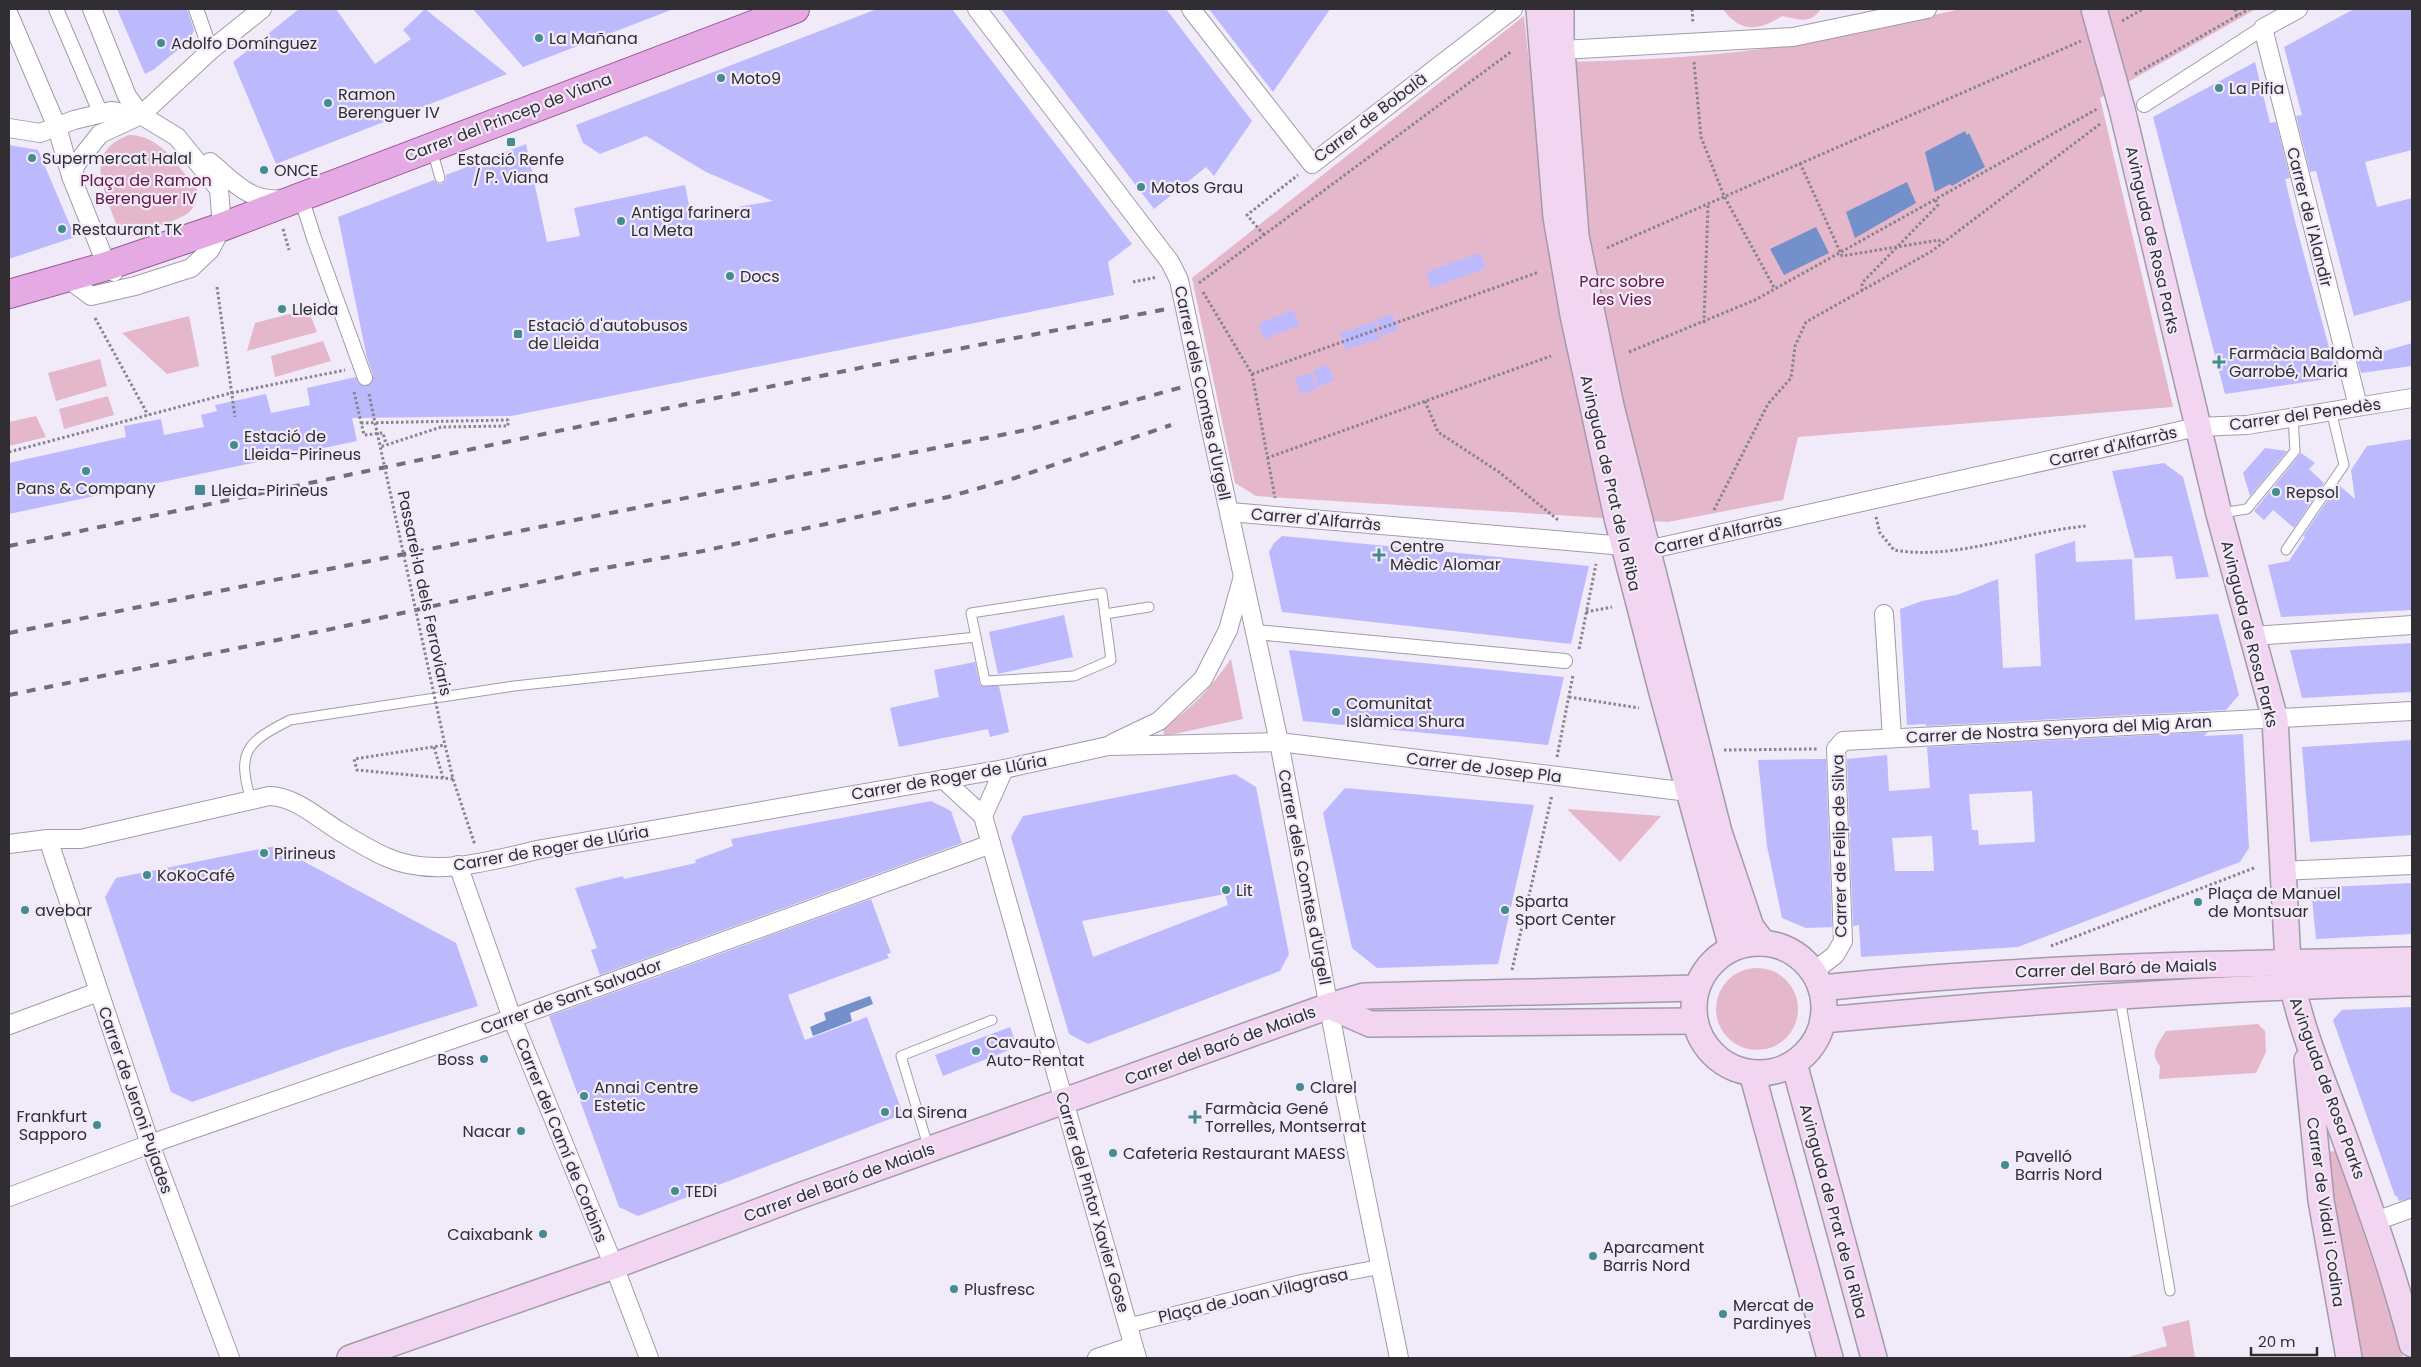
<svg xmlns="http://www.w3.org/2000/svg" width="2421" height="1367" viewBox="0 0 2421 1367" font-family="Poppins,sans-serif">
	<rect width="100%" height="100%" fill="#f1eaf9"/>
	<g fill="#e5b7cb">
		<path d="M1723,9H1821C1810,25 1798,19 1782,16C1759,31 1740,33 1723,9Z"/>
		<path d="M1961,9H2256L2100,98L2173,407L1798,437L1783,500L1668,522L1256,496L1235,483L1192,278L1524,16L1529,62C1604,62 1686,59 1760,49C1828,39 1895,24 1961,9Z"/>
		<path d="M129,135C161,135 178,167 197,189C198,198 195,208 187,214C179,219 140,235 130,237L120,232L118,228C106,194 81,152 129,135Z"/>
		<path d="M308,309L317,332L247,351L255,323Z"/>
		<path d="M189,316L199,366L167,374L122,333Z"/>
		<path d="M323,341L331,361L275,377L271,356Z"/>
		<path d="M100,359L107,386L56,401L48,373Z"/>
		<path d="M108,396L114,415L64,429L59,409Z"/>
		<path d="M36,416L46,437L9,446V422Z"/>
		<path d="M1231,659L1243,719L1165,736L1162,728C1191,711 1212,686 1231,659Z"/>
		<path d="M1567,809L1661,816L1620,862Z"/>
		<circle cx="1757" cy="1009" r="41"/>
		<path d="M2258,1024L2265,1031L2266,1052L2256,1073L2159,1079L2160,1066C2149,1053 2158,1044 2166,1031Z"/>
		<path d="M2336,1151L2398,1336L2403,1358H2357L2325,1152Z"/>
		<path d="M2189,1320L2195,1358H2125L2167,1346L2162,1327Z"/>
	</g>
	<g fill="#7390ca">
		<path d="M1965,131L1967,135L1969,133L1985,167L1952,186L1950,184L1935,192L1925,152Z"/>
		<path d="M1907,182L1916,203L1855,238L1846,212Z"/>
		<path d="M1816,227L1829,253L1784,275L1770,249Z"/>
		<path d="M870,996L873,1004L850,1013L852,1021L813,1036L810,1027L826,1020L824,1013Z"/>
	</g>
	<g fill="#bcbafd" fill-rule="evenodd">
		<path d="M117,9H187L194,30L190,40L153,70L145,74Z"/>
		<path d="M299,9H336L375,64L411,39L403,30L425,9L507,74L276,164L233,62Z"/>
		<path d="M473,9H671V10L523,67Z"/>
		<path d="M877,9H952L1132,244L1108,262L1114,295L511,416L352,418L357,441L9,514V463L126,437L124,426L161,419L164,435L204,427L201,415L217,411L215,405L266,394L271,413L310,405L307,388L356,377L363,386L371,384L373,375L367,358L338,217L434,180L438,184H442L446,180V175L526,144L547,242L580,236L574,208L685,185L691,215L773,201L706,172L646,136L600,154L583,143L576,125Z"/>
		<path d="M1001,9H1166L1252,121L1214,176L1206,167L1154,209Z"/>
		<path d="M1209,9H1330L1273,92Z"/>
		<path d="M2354,9H2412V150L2365,162L2377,207L2412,198V300L2354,316L2316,171L2310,172L2296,116L2302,115L2284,47Z"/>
		<path d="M2255,62L2270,123L2276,122L2290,178L2285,179L2297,229L2334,366L2337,365L2340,377L2225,394L2153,117Z"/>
		<path d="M9,145L38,150L75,237L9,259Z"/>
		<path d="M1480,253L1486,268L1432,288L1426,272Z"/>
		<path d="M1293,310L1299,326L1264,339L1259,323Z"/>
		<path d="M1392,314L1398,330L1382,336L1376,320Z"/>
		<path d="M1374,321L1380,338L1346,350L1340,334Z"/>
		<path d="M2412,343V366L2361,373L2357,359Z"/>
		<path d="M1328,365L1334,381L1318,387L1313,371Z"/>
		<path d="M1311,373L1317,389L1301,394L1295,378Z"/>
		<path d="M2412,439V610L2281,617L2268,565L2289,561L2305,537L2303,536L2334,491L2336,493L2340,486L2355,499L2351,470L2367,446Z"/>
		<path d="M2265,448L2287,451L2250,496L2243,473Z"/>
		<path d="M2301,453L2315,463L2309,469L2324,483L2294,528L2273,510L2264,520L2254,511Z"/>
		<path d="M2164,463L2183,477L2209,577L2176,579L2172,556L2135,558L2112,471Z"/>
		<path d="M1282,536L1408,548L1589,566L1571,644L1282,612L1269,552L1274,543Z"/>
		<path d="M2075,541L2076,562L2132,559L2135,620L2218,614L2239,695L2226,710L1926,726V724L1907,725L1900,609L1922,601L1957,595L1998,579L2003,668L2041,666L2035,554Z"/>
		<path d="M1064,615L1073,657L998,674L989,632Z"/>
		<path d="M2412,643V692L2302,698L2290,650Z"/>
		<path d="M1289,650L1485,669L1564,677L1548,745L1303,721Z"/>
		<path d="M975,662L980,685L999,686L1009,732L990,737L988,729L899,747L890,708L939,697L934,670Z"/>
		<path d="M2208,732L2204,736L2243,734L2249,848L2240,862L2018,947L1861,957L1859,925L1853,926L1847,759L1887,755L1889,791L1930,788L1927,747ZM2032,791L2035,842L1979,845L1978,830H1972L1969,794ZM1932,836L1934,871H1895L1892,838Z"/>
		<path d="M2412,740V835L2310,842L2302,747Z"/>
		<path d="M1812,759H1826L1832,927L1806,928L1782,918L1767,846L1758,760Z"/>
		<path d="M1235,774L1256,787L1289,954L1280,971L1088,1044L1069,1034L1011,837L1023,816ZM1225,894L1228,905L1093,957L1082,921Z"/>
		<path d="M1345,788L1534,805L1498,964L1377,968L1352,948L1323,813Z"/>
		<path d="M931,801L951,811L962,843L600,975L591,950L597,948L575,888L623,876L624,879L696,863L695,860L733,846L731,839Z"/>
		<path d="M275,846L456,943L478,1006L341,1049L192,1102L171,1092L105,897L116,878Z"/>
		<path d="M2412,883V934L2316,939L2311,888Z"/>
		<path d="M871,899L891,953L887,954L889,958L788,995L805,1040L867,1017L903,1114L638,1216L619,1207L549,1016Z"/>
		<path d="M2412,1007V1198L2399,1201L2397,1196H2395L2333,1020L2342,1010Z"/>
		<path d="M1010,1027L1017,1047L943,1076L935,1055Z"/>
	</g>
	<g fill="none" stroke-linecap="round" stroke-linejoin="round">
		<g stroke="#a29ba9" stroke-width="11">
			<g id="service">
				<path d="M432,150L440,178"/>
				<path d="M2221,513L2247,509L2295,451L2293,417"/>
				<path d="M2286,550L2344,465L2331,410"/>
				<path d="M1105,614L1149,607"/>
				<path d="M251,800C236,751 247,742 290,720L514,686L976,637L971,613L1102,593L1111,660L1074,676L985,681L976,637"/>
				<path d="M2120,998L2170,1291"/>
				<path d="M929,1149L901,1056L992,1020"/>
			</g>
		</g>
		<g stroke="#a29ba9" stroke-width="16">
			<g id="pedestrian">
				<path d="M56,9L98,107"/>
				<path d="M196,9L208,43"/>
				<path d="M2144,105L2263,28"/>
				<path d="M301,197L314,238L365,378"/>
				<path d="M1255,632L1565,661"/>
				<path d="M1127,1326L1301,1282L1379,1267"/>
			</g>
		</g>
		<g stroke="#a29ba9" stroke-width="20">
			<g id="minor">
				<path d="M92,9L127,96L141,115"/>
				<path d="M977,9L1170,262L1179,280L1191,337"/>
				<path d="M1191,9L1312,164L1513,9"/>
				<path d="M2298,9L2263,28L2358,406"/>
				<path d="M9,15L57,127L71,176L107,266L114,272"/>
				<path d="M1562,50L1793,37L1927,9"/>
				<path d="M9,128L40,133L74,120L111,111L141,115L177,137L219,189L222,227L210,250L191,268L135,286L91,296L67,278"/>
				<path d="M210,162C233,181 250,203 283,199"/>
				<path d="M71,176L77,163L100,134L141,115L211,50L262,9"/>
				<path d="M1208,416L1279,742L1346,1098L1399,1358"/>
				<path d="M1230,512L1613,545L1647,550L2197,427L2247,425L2412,398"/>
				<path d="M1884,614L1892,737"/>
				<path d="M2253,636L2412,625"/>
				<path d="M1113,743L1159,721L1203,679L1228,630L1242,580"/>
				<path d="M943,779L983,816L1137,1358"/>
				<path d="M983,816L1004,769"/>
				<path d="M48,839L150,1144L230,1358"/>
				<path d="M9,844L48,839H81L269,796C294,796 318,818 339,831C354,840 370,850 386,857C434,879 493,860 542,849L1004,769L1108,746L1279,742L1689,792"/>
				<path d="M458,865L512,1018L614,1266L649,1358"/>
				<path d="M2283,871L2412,865"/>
				<path d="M1813,972L1835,955L1843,941L1836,749L1843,741L2412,711"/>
				<path d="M9,1025L98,992"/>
				<path d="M9,1197L150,1144L488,1027L991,844"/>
				<path d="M2376,1221L2412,1208"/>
				<path d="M1097,1358L1133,1346"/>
			</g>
		</g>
		<g stroke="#a29ba9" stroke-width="28">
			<g id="secondary">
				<path d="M1539,9L1556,217L1573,315L1618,522L1661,689L1732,948"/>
				<path d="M1561,9V38L1576,236L1611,406L1719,832L1751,927L1763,943"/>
				<path d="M2094,9L2122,109L2219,514L2275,719L2288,962C2297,1021 2321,1076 2342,1131C2368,1202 2393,1271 2412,1344"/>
				<circle cx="1759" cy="1008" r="65"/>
				<path d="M1821,988C2017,967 2215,964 2412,960"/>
				<path d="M1329,1006L1370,1024L1694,1021"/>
				<path d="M1823,1020C2019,1002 2215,987 2412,983"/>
				<path d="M2307,1060L2321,1200L2349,1358"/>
				<path d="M1794,1063L1874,1358"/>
				<path d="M1752,1073L1830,1358"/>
				<path d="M350,1358L614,1266L802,1195L1329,1006L1364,996L1696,988"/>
			</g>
		</g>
		<g stroke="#9a5a99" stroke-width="30">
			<path id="primary" d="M9,294L107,266L222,227L795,9"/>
		</g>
		<g stroke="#88848e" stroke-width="3" stroke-dasharray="2.5 2.5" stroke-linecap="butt">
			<path d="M1692,9L1693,24"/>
			<path d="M2235,9L2237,16"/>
			<path d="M2122,21L2143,9"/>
			<path d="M1694,62L1701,137L1724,196L1775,289"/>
			<path d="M2135,74L2249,9"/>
			<path d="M1800,163L1842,256L1939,240L1941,244"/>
			<path d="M283,229L289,250"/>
			<path d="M1264,235L1247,215L1298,175"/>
			<path d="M1607,248L2081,41"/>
			<path d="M1133,282L1157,277"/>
			<path d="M1199,283L1512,51"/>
			<path d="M217,287L235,417"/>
			<path d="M1862,291V283L1938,205L1935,199"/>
			<path d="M1203,292L1252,374L1275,498"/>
			<path d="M95,318L148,415"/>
			<path d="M1704,323L1708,204"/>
			<path d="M1629,352L1755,300L2097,109"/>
			<path d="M1252,374L1539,272"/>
			<path d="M354,392L364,435L383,433L386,444"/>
			<path d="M369,394L374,418"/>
			<path d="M1425,401L1438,432L1499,472L1558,520"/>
			<path d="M361,423L508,420V426L441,427L380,447"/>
			<path d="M9,452L231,393L345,370"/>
			<path d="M1267,458L1551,356"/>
			<path d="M1714,510L1768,404L1791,378L1795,346L1806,322L1932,251L2100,124"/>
			<path d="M1876,517L1880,533L1894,550C1954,561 2025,531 2087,526"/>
			<path d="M1586,612L1612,607"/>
			<path d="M1579,649L1596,564"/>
			<path d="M1569,697L1639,708"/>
			<path d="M434,747L443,778"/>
			<path d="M1724,750L1818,749"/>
			<path d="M1557,757L1573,675"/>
			<path d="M453,779L357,770L354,759L445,745L453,779L475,845"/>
			<path d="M2051,946L2254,868"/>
			<path d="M1512,970L1552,795"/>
		</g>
		<use href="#service" stroke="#fff" stroke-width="9"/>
		<use href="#pedestrian" stroke="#fff" stroke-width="14"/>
		<use href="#minor" stroke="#fff" stroke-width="18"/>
		<use href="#secondary" stroke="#f2d5f1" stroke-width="25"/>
		<use href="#primary" stroke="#e5aae3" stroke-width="28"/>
		<g stroke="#726d76" stroke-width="4" stroke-dasharray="9 9" stroke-linecap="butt">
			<path d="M9,546L864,367L1172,308"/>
			<path d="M9,633L1031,429L1186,386"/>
			<path d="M9,695L336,628L593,570L703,551L948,497L1015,478L1171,425"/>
		</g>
		<g stroke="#a29ba9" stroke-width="20" stroke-linecap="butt">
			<path id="minor-bridge" d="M1191,337L1208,416"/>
		</g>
		<path stroke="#88848e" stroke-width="3" stroke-dasharray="2.5 2.5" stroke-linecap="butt" d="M374,418L445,745"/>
		<use href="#minor-bridge" stroke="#fff" stroke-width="18"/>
	</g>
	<g fill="#448c8f" stroke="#f1eaf9" stroke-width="2">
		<circle cx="539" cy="38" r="5"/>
		<circle cx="161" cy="43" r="5"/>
		<circle cx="721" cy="78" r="5"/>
		<circle cx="2219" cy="88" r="5"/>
		<circle cx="328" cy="103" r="5"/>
		<rect x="506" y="137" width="10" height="10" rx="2.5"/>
		<circle cx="32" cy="158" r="5"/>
		<circle cx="264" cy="170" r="5"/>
		<circle cx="1141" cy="187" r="5"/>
		<circle cx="621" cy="221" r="5"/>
		<circle cx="62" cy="229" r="5"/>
		<circle cx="730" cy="276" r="5"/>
		<circle cx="282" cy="309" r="5"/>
		<rect x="513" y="329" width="10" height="10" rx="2.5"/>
		<path d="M2216.5 354.5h5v5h5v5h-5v5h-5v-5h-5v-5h5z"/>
		<circle cx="234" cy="445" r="5"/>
		<circle cx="86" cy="471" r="5"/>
		<rect x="194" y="484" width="12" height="12" rx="2.5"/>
		<circle cx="2276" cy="492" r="5"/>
		<path d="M1376.5 547.5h5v5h5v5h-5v5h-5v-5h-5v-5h5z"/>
		<circle cx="1336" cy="712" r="5"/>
		<circle cx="264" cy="853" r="5"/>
		<circle cx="147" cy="875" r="5"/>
		<circle cx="1226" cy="890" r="5"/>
		<circle cx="2198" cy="902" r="5"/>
		<circle cx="25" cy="910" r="5"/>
		<circle cx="1505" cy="910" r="5"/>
		<circle cx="976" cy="1051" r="5"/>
		<circle cx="484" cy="1059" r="5"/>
		<circle cx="1300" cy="1087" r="5"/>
		<circle cx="584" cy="1096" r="5"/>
		<circle cx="885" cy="1112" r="5"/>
		<path d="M1192.5 1109.5h5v5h5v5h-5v5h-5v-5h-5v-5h5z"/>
		<circle cx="97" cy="1125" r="5"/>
		<circle cx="521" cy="1131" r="5"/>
		<circle cx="1113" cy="1153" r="5"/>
		<circle cx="2005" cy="1165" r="5"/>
		<circle cx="675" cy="1191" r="5"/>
		<circle cx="543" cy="1234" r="5"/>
		<circle cx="1593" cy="1256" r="5"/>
		<circle cx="954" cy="1289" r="5"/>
		<circle cx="1723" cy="1314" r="5"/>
	</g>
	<g text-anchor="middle" stroke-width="4.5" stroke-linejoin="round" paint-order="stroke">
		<g font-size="16" fill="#302d33" stroke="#f1eaf9" text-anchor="start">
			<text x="549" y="44">La Mañana</text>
			<text x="171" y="49">Adolfo Domínguez</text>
			<text x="731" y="84">Moto9</text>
			<text x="2229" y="94">La Pifia</text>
			<text x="338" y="100">Ramon<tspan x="338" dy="18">Berenguer IV</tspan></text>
			<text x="42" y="164">Supermercat Halal</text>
			<text x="511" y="165" text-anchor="middle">Estació Renfe<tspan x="511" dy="18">/ P. Viana</tspan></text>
			<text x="274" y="176">ONCE</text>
			<text x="1151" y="193">Motos Grau</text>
			<text x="631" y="218">Antiga farinera<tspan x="631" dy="18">La Meta</tspan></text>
			<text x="72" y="235">Restaurant TK</text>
			<text x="740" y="282">Docs</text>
			<text x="292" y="315">Lleida</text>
			<text x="528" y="331">Estació d'autobusos<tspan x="528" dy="18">de Lleida</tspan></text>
			<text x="2229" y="359">Farmàcia Baldomà<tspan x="2229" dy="18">Garrobé, Maria</tspan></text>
			<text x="244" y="442">Estació de<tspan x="244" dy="18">Lleida-Pirineus</tspan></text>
			<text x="86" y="494" text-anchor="middle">Pans &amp; Company</text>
			<text x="211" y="496">Lleida-Pirineus</text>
			<text x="2286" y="498">Repsol</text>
			<text x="1390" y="552">Centre<tspan x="1390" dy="18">Mèdic Alomar</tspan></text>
			<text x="1346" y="709">Comunitat<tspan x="1346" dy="18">Islàmica Shura</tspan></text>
			<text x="274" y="859">Pirineus</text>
			<text x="157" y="881">KoKoCafé</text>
			<text x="1236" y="896">Lit</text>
			<text x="2208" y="899">Plaça de Manuel<tspan x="2208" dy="18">de Montsuar</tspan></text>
			<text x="1515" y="907">Sparta<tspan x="1515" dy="18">Sport Center</tspan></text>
			<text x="35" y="916">avebar</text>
			<text x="986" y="1048">Cavauto<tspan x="986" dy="18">Auto-Rentat</tspan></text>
			<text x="474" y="1065" text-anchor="end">Boss</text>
			<text x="594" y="1093">Annai Centre<tspan x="594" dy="18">Estetic</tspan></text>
			<text x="1310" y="1093">Clarel</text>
			<text x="1205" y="1114">Farmàcia Gené<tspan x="1205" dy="18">Torrelles, Montserrat</tspan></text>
			<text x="895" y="1118">La Sirena</text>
			<text x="87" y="1122" text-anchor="end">Frankfurt<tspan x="87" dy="18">Sapporo</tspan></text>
			<text x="511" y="1137" text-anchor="end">Nacar</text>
			<text x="1123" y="1159">Cafeteria Restaurant MAESS</text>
			<text x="2015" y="1162">Pavelló<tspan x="2015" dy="18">Barris Nord</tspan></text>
			<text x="685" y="1197">TEDi</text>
			<text x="533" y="1240" text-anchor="end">Caixabank</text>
			<text x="1603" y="1253">Aparcament<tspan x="1603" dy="18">Barris Nord</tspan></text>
			<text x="964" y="1295">Plusfresc</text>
			<text x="1733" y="1311">Mercat de<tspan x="1733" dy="18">Pardinyes</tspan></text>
		</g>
		<g font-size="16" fill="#302d33" stroke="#f1eaf9">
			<text transform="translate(508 117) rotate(-21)" y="6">Carrer del Princep de Viana</text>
			<text transform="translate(1370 117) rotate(-37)" y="6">Carrer de Bobalà</text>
			<text transform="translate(2310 217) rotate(76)" y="6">Carrer de l'Alandir</text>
			<text transform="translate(2153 240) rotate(77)" y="6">Avinguda de Rosa Parks</text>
			<text transform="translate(1203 393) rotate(78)" y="6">Carrer dels Comtes d'Urgell</text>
			<text transform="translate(2305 414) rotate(-8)" y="6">Carrer del Penedès</text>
			<text transform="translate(2113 446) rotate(-13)" y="6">Carrer d'Alfarràs</text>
			<text transform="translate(1611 483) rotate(77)" y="6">Avinguda de Prat de la Riba</text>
			<text transform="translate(1316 519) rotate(5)" y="6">Carrer d'Alfarràs</text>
			<text transform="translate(1718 534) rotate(-13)" y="6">Carrer d'Alfarràs</text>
			<text transform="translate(425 593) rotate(78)" y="6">Passarel·la dels Ferroviaris</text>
			<text transform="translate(2250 634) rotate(76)" y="6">Avinguda de Rosa Parks</text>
			<text transform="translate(2059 729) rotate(-3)" y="6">Carrer de Nostra Senyora del Mig Aran</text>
			<text transform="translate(1484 767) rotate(7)" y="6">Carrer de Josep Pla</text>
			<text transform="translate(949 777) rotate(-10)" y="6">Carrer de Roger de Llúria</text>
			<text transform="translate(1839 846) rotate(-91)" y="6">Carrer de Felip de Silva</text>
			<text transform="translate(551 848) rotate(-10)" y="6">Carrer de Roger de Llúria</text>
			<text transform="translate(1305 877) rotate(79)" y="6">Carrer dels Comtes d'Urgell</text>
			<text transform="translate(2116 968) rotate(-2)" y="6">Carrer del Baró de Maials</text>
			<text transform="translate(571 996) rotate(-20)" y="6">Carrer de Sant Salvador</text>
			<text transform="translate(1220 1045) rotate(-20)" y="6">Carrer del Baró de Maials</text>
			<text transform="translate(2328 1088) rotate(70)" y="6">Avinguda de Rosa Parks</text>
			<text transform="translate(136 1100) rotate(71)" y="6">Carrer de Jeroni Pujades</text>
			<text transform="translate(562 1140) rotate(68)" y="6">Carrer del Camí de Corbins</text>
			<text transform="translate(839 1182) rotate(-20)" y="6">Carrer del Baró de Maials</text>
			<text transform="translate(1093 1202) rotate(74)" y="6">Carrer del Pintor Xavier Gose</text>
			<text transform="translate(1834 1211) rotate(75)" y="6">Avinguda de Prat de la Riba</text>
			<text transform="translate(2326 1212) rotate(82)" y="6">Carrer de Vidal i Codina</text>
			<text transform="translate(1253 1295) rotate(-13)" y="6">Plaça de Joan Vilagrasa</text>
		</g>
		<g font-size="16" fill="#661544" stroke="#f1eaf9">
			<text x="146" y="186">Plaça de Ramon<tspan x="146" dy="18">Berenguer IV</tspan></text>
			<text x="1622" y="287">Parc sobre<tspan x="1622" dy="18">les Vies</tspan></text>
		</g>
	</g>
	<rect width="2421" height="1367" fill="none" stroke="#302d33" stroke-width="20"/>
	<path d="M2251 1347v8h66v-8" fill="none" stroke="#302d33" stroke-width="2.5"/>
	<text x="2258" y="1347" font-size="15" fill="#302d33" stroke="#f1eaf9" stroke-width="4" paint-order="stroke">20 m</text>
</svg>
